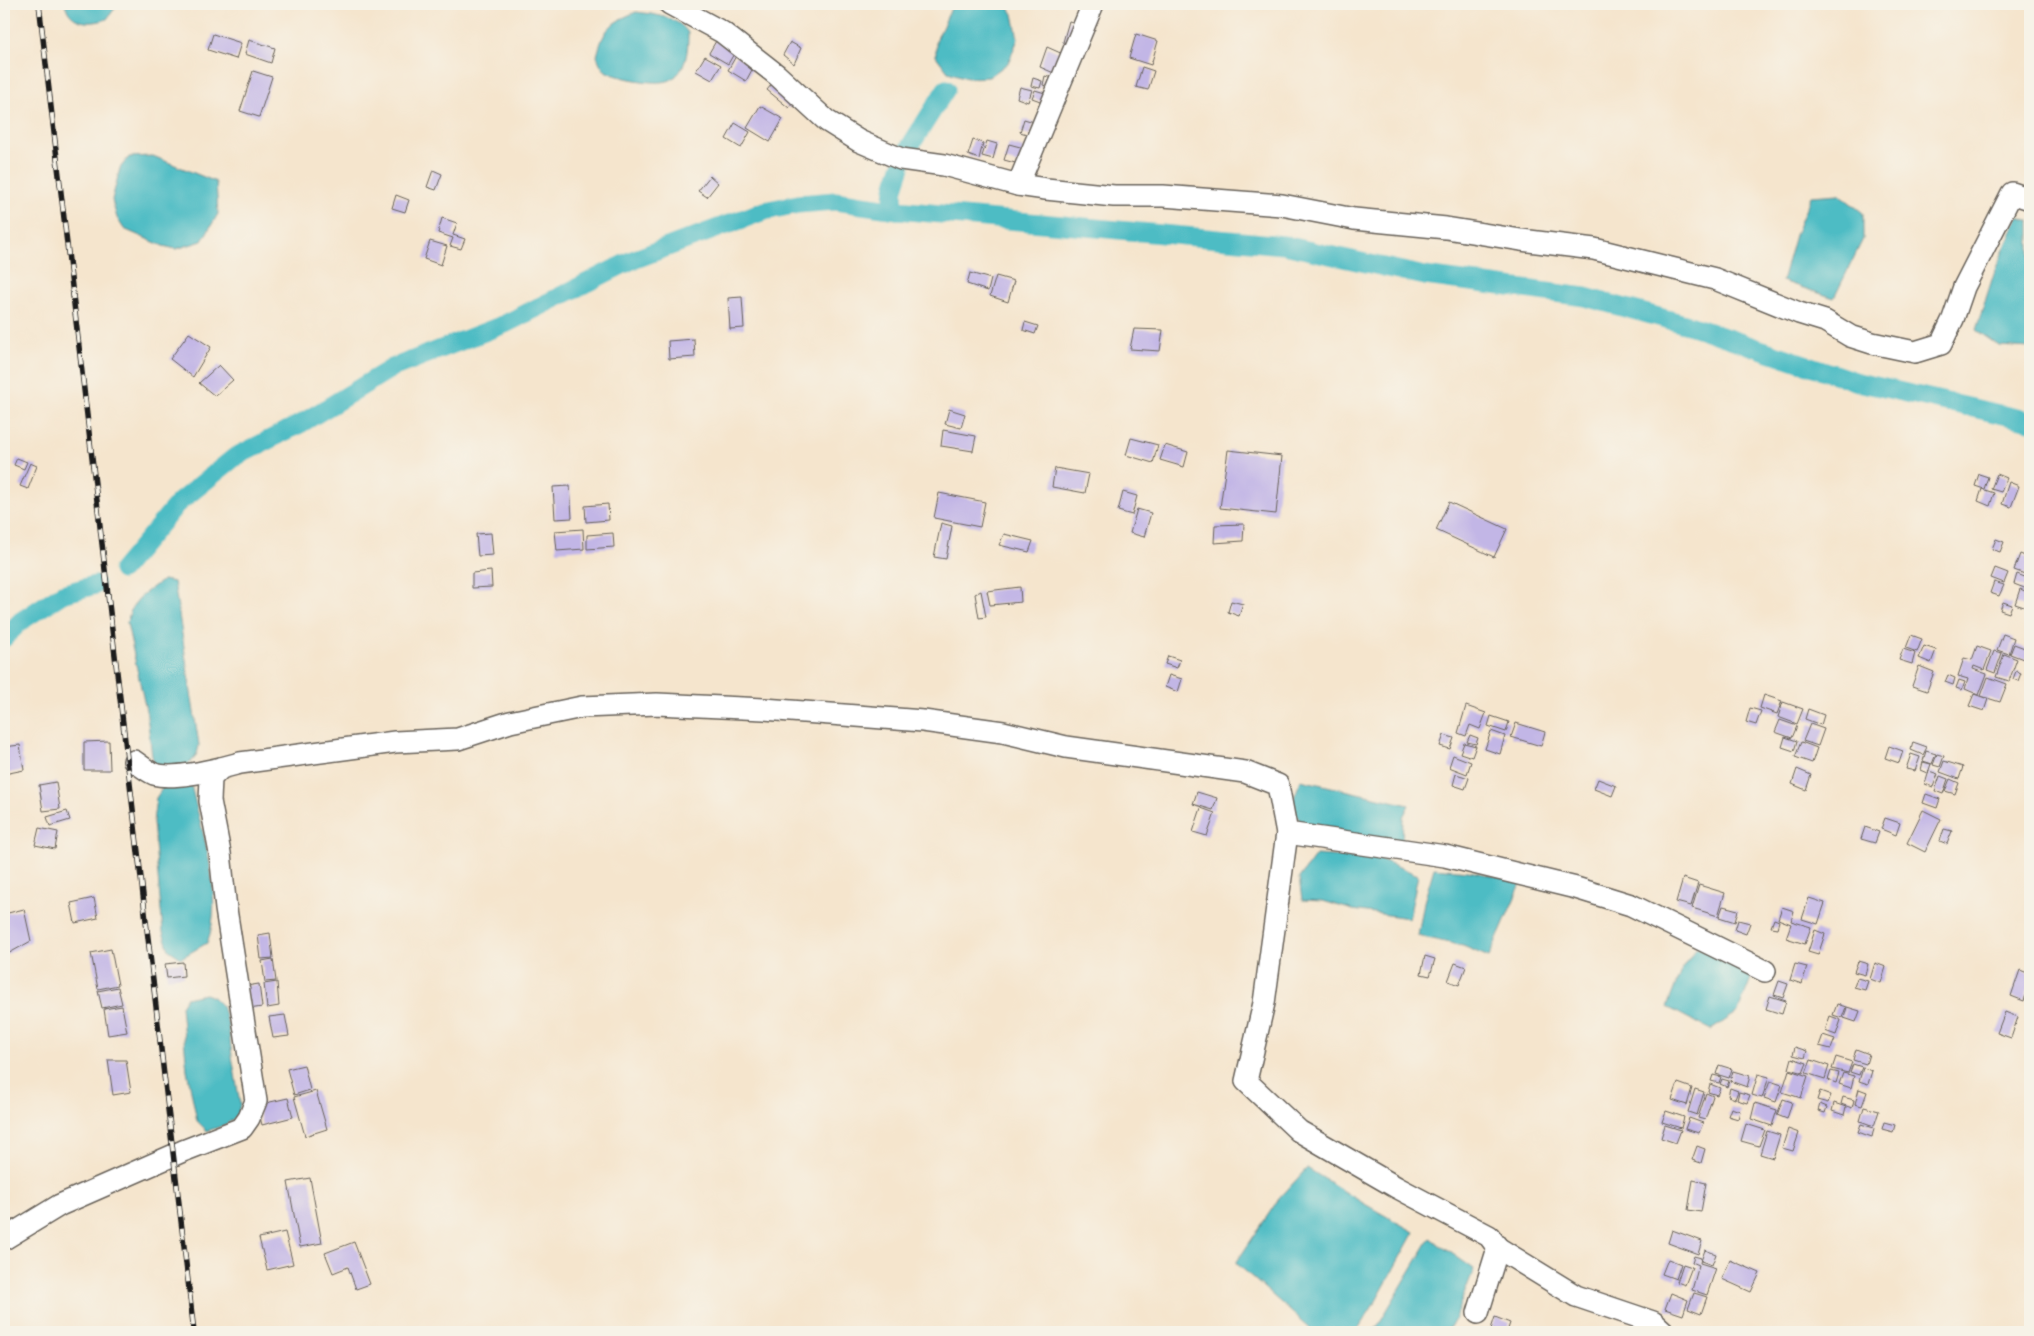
<svg xmlns="http://www.w3.org/2000/svg" width="2034" height="1336" viewBox="0 0 2034 1336" font-family="'IM FELL DW Pica',serif">
	<rect width="100%" height="100%" fill="#f7f3e8"/>
	<filter id="ink" filterUnits="userSpaceOnUse"><feTurbulence type="fractalNoise" baseFrequency=".02" numOctaves="2"/><feDisplacementMap in="SourceGraphic" scale="10" xChannelSelector="R" yChannelSelector="G"/><feConvolveMatrix kernelMatrix="1 2 1 2 8 2 1 2 1" color-interpolation-filters="sRGB"/></filter>
	<filter id="wash" filterUnits="userSpaceOnUse"><feTurbulence type="fractalNoise" baseFrequency=".0096" numOctaves="4" result="noise"/><feDisplacementMap in="SourceGraphic" scale="20" xChannelSelector="R" yChannelSelector="G"/><feGaussianBlur stdDeviation="1.12" result="paint"/><feColorMatrix in="noise" values="0 0 0 0 0 0 0 0 0 0 0 0 0 0 0 0 0 1.4 0 .05"/><feComposite in="paint" operator="in"/></filter>
	<g filter="url(#wash)">
		<rect width="100%" height="100%" fill="#f5e5cd"/>
		<g fill="#4ebcc4" stroke="#356c70">
			<path d="M65,4H118L107,19C90,25 70,24 65,4Z"/>
			<path d="M953,4H1007L1013,14L1018,39L1008,63L989,77L967,78L948,72L936,56V41Z"/>
			<path d="M636,12C653,14 679,17 688,33C688,50 687,69 672,79C661,87 619,78 607,72C601,68 599,61 597,56C604,28 610,23 636,12Z"/>
			<path d="M153,156L216,182L218,214L202,241L176,249L163,246L124,229L117,218L112,200L120,168L129,157Z"/>
			<path d="M1839,194L1863,213V239L1834,298L1782,281L1795,235L1811,196Z"/>
			<path d="M2018,217L2030,221V348L1999,346L1976,330L1995,270Z"/>
			<path d="M163,580L174,582L199,745C195,772 175,766 155,766L152,756L147,715L127,623C132,599 145,593 163,580Z"/>
			<path d="M1301,780L1409,805L1403,817L1402,843L1304,828L1291,805Z"/>
			<path d="M167,781H185L191,785C202,832 225,897 207,943L181,958L169,950L163,932L153,822L156,798Z"/>
			<path d="M1316,855L1380,859L1418,875L1409,918L1353,910L1323,901L1302,900L1299,878Z"/>
			<path d="M1434,868L1468,871L1522,881L1489,957L1463,946L1418,936L1424,902Z"/>
			<path d="M1697,947L1753,973L1738,1012L1711,1030L1667,1007L1681,971Z"/>
			<path d="M205,994L213,997L222,1006L228,1024L232,1056L240,1104C238,1123 222,1126 207,1131L197,1121L187,1070L181,1006L186,998Z"/>
			<path d="M1307,1168L1363,1203L1414,1232L1376,1301L1356,1332H1314L1236,1263L1278,1200Z"/>
			<path d="M1430,1238L1474,1269L1454,1320L1447,1332H1374Z"/>
		</g>
		<g fill="none" stroke-linecap="round" stroke-linejoin="round">
			<g stroke="#4ebcc4" stroke-width="19">
				<path d="M907,151L946,89"/>
				<path d="M897,210C888,197 897,180 901,167"/>
				<path d="M122,570L178,503L235,457L302,423L392,368L505,324L630,261L764,211L798,204L835,201L897,210L1284,245L1425,276L1585,297L1692,326L1858,382L2030,421"/>
				<path d="M4,638L21,621L62,594L95,585"/>
			</g>
		</g>
		<g id="blocks">
			<g fill="#c2b6e6">
				<path d="M1069,21L1080,24L1074,45L1063,42Z"/>
				<path d="M213,34L241,43L236,59L208,50Z"/>
				<path d="M1136,34L1158,41L1151,65L1129,58Z"/>
				<path d="M249,40L275,48L271,63L245,54Z"/>
				<path d="M716,41L735,52L728,64L709,53Z"/>
				<path d="M790,42L801,48L794,64L783,55Z"/>
				<path d="M1047,47L1065,55L1063,77L1040,67Z"/>
				<path d="M705,56L721,65L712,80L696,71Z"/>
				<path d="M736,56L754,66L746,81L728,70Z"/>
				<path d="M1142,67L1154,71L1148,90L1136,87Z"/>
				<path d="M253,71L272,77L259,117L240,111Z"/>
				<path d="M1045,76L1055,79L1052,88L1043,85Z"/>
				<path d="M1033,78L1042,81L1040,88L1031,86Z"/>
				<path d="M776,79L798,97L789,108L767,90Z"/>
				<path d="M1020,87L1032,90L1028,102L1017,98Z"/>
				<path d="M1035,90L1045,93L1043,102L1032,98Z"/>
				<path d="M760,106L783,119L770,142L747,128Z"/>
				<path d="M1024,119L1034,122L1030,135L1020,132Z"/>
				<path d="M735,123L750,132L741,148L726,139Z"/>
				<path d="M973,140L983,143L979,159L968,155Z"/>
				<path d="M987,141L997,144L993,159L982,156Z"/>
				<path d="M1009,144L1024,148L1019,164L1004,160Z"/>
				<path d="M433,170L442,174L436,190L427,187Z"/>
				<path d="M710,176L718,183L707,197L698,191Z"/>
				<path d="M396,195L409,200L405,212L392,208Z"/>
				<path d="M442,218L457,223L453,235L465,239L461,249L450,246L453,238L438,233Z"/>
				<path d="M430,241L447,246L441,265L424,259Z"/>
				<path d="M970,273L991,279L988,291L967,284Z"/>
				<path d="M996,276L1014,281L1008,302L990,296Z"/>
				<path d="M742,297L744,328L730,329L728,298Z"/>
				<path d="M1025,322L1038,326L1035,334L1023,330Z"/>
				<path d="M1134,329L1163,330L1160,351L1130,349Z"/>
				<path d="M189,333L211,347L193,377L170,359Z"/>
				<path d="M694,339L695,357L669,359L668,341Z"/>
				<path d="M219,365L233,380L215,396L199,383Z"/>
				<path d="M949,409L965,414L961,428L945,424Z"/>
				<path d="M943,430L976,436L973,451L941,446Z"/>
				<path d="M1131,438L1158,445L1153,463L1126,455Z"/>
				<path d="M1165,445L1188,452L1184,467L1160,460Z"/>
				<path d="M1228,450L1282,456L1276,514L1220,508Z"/>
				<path d="M17,458L27,462L24,469L14,465Z"/>
				<path d="M30,463L37,466L28,489L20,486Z"/>
				<path d="M1055,468L1089,474L1085,493L1052,487Z"/>
				<path d="M1979,474L1988,477L1984,489L1975,486Z"/>
				<path d="M1997,474L2007,478L2001,492L1991,489Z"/>
				<path d="M2009,482L2019,486L2011,507L2002,504Z"/>
				<path d="M570,486L572,518L555,519L553,487Z"/>
				<path d="M1982,489L1994,493L1990,506L1978,501Z"/>
				<path d="M1123,492L1137,496L1132,515L1118,511Z"/>
				<path d="M939,493L985,502L980,527L934,518Z"/>
				<path d="M1449,502L1507,529L1494,557L1436,530Z"/>
				<path d="M608,504L609,520L586,522L585,506Z"/>
				<path d="M1137,509L1151,513L1144,537L1130,533Z"/>
				<path d="M941,523L952,526L946,559L934,557Z"/>
				<path d="M1244,524L1243,541L1214,543L1215,525Z"/>
				<path d="M583,529L584,549L557,551L555,531Z"/>
				<path d="M491,533L493,555L478,556L476,534Z"/>
				<path d="M613,533L614,547L587,549V535Z"/>
				<path d="M1004,534L1033,541L1029,552L999,545Z"/>
				<path d="M1996,539L2004,542L2000,552L1992,549Z"/>
				<path d="M2020,554L2030,558V576L2014,570Z"/>
				<path d="M1995,568L2008,573L2004,583L1991,578Z"/>
				<path d="M491,571L492,587L472,588V573Z"/>
				<path d="M2017,574L2030,579L2027,589L2014,584Z"/>
				<path d="M1994,582L2004,585L1999,596L1990,593Z"/>
				<path d="M1020,587L1021,602L990,605L987,591Z"/>
				<path d="M2020,589L2030,593L2027,608L2015,604Z"/>
				<path d="M981,591L986,617L979,618L975,594Z"/>
				<path d="M1231,601L1243,604L1239,616L1228,612Z"/>
				<path d="M2003,602L2012,605L2009,613L2000,610Z"/>
				<path d="M2003,634L2014,638L2009,654L1997,650Z"/>
				<path d="M1911,635L1922,639L1917,652L1906,648Z"/>
				<path d="M2014,644L2030,650L2026,660L2010,654Z"/>
				<path d="M1924,646L1936,650L1931,663L1919,658Z"/>
				<path d="M1977,646L1991,651L1984,670L1974,666L1973,669L1987,674L1979,695L1965,689L1968,679L1958,676L1964,658L1972,660Z"/>
				<path d="M1903,649L1915,653L1912,664L1899,660Z"/>
				<path d="M1994,651L2002,653L1995,673L1987,670Z"/>
				<path d="M2004,654L2017,659L2009,681L1996,677Z"/>
				<path d="M1168,656L1180,660L1177,668L1165,664Z"/>
				<path d="M1919,666L1934,672L1927,691L1912,686Z"/>
				<path d="M2016,671L2021,673L2018,681L2013,679Z"/>
				<path d="M1169,675L1182,679L1178,692L1165,687Z"/>
				<path d="M1948,675L1955,678L1953,685L1945,682Z"/>
				<path d="M1988,677L2007,684L2000,702L1981,696Z"/>
				<path d="M1959,680L1965,682L1962,690L1956,688Z"/>
				<path d="M1974,694L1988,699L1984,711L1969,706Z"/>
				<path d="M1764,695L1782,701L1777,714L1760,708Z"/>
				<path d="M1783,702L1803,709L1797,724L1778,717Z"/>
				<path d="M1466,706L1486,713L1480,729L1470,725L1466,736L1458,733Z"/>
				<path d="M1750,708L1761,711L1756,725L1746,722Z"/>
				<path d="M1808,709L1824,715L1821,725L1805,719Z"/>
				<path d="M1491,716L1509,722L1506,732L1488,726Z"/>
				<path d="M1780,720L1797,726L1792,738L1775,732Z"/>
				<path d="M1516,723L1545,732L1541,746L1511,737Z"/>
				<path d="M1810,724L1824,729L1818,746L1803,741Z"/>
				<path d="M1491,731L1505,736L1500,754L1485,749Z"/>
				<path d="M1444,735L1454,738L1450,749L1440,746Z"/>
				<path d="M1470,735L1478,738L1476,744L1467,742Z"/>
				<path d="M1785,737L1797,741L1794,751L1782,747Z"/>
				<path d="M109,741L110,770H84V742Z"/>
				<path d="M1801,742L1817,748L1812,763L1795,757Z"/>
				<path d="M1913,742L1927,747L1923,755L1911,750Z"/>
				<path d="M1464,743L1476,746L1472,757L1460,753Z"/>
				<path d="M20,745L24,770L4,774V747Z"/>
				<path d="M1889,746L1903,751L1899,763L1885,758Z"/>
				<path d="M1926,751L1936,754L1932,764L1923,761Z"/>
				<path d="M1911,754L1920,757L1915,771L1906,769Z"/>
				<path d="M1937,754L1944,756L1940,767L1933,765Z"/>
				<path d="M1453,755L1471,762L1467,774L1449,767Z"/>
				<path d="M1944,761L1963,767L1959,779L1940,772Z"/>
				<path d="M1923,762L1931,764L1928,773L1921,770Z"/>
				<path d="M1797,769L1811,775L1806,790L1792,784Z"/>
				<path d="M1929,771L1938,774L1933,787L1925,784Z"/>
				<path d="M1456,774L1469,778L1465,789L1453,785Z"/>
				<path d="M1940,776L1948,779L1943,794L1935,791Z"/>
				<path d="M1598,779L1616,786L1612,796L1594,789Z"/>
				<path d="M1950,779L1959,783L1955,794L1945,791Z"/>
				<path d="M56,782L60,809L43,811L39,785Z"/>
				<path d="M1197,792L1217,798L1213,810L1193,804Z"/>
				<path d="M1926,794L1940,799L1937,808L1923,803Z"/>
				<path d="M1201,808L1215,813L1207,836L1193,832Z"/>
				<path d="M1923,810L1941,819L1925,852L1907,843Z"/>
				<path d="M67,811L70,820L50,826L47,817Z"/>
				<path d="M1885,818L1900,823L1896,835L1881,829Z"/>
				<path d="M1865,827L1879,832L1875,843L1861,839Z"/>
				<path d="M39,828L58,832L55,849L35,845Z"/>
				<path d="M1944,829L1952,831L1947,844L1940,841Z"/>
				<path d="M1683,878L1698,883L1691,906L1676,902Z"/>
				<path d="M1699,885L1725,893L1718,916L1692,908Z"/>
				<path d="M94,898L98,918L75,923L71,903Z"/>
				<path d="M1809,898L1825,903L1818,924L1802,919Z"/>
				<path d="M1723,906L1738,910L1735,922L1719,917Z"/>
				<path d="M1782,907L1794,911L1791,921L1811,927L1805,944L1786,938L1791,924L1778,919Z"/>
				<path d="M24,909L31,941L4,956V914Z"/>
				<path d="M1774,919L1779,921L1777,928L1771,927Z"/>
				<path d="M1738,920L1750,923L1746,934L1735,930Z"/>
				<path d="M1815,930L1825,934L1818,955L1808,952Z"/>
				<path d="M270,933L273,958L261,959L258,935Z"/>
				<path d="M111,949L118,985L98,989L91,953Z"/>
				<path d="M1425,956L1435,959L1430,976L1421,974Z"/>
				<path d="M273,959L276,981L265,982L262,961Z"/>
				<path d="M1858,961L1868,964L1865,975L1854,972Z"/>
				<path d="M183,962L184,976L167,978L165,964Z"/>
				<path d="M1455,963L1466,967L1459,985L1448,981Z"/>
				<path d="M1875,963L1886,967L1881,983L1870,979Z"/>
				<path d="M1795,964L1807,967L1802,984L1790,980Z"/>
				<path d="M2020,970L2030,974V983L2024,1001L2011,996Z"/>
				<path d="M1857,978L1868,981L1865,990L1854,987Z"/>
				<path d="M1779,981L1788,984L1783,998L1774,995Z"/>
				<path d="M277,982L279,1006L267,1008L264,984Z"/>
				<path d="M259,984L262,1007L249,1009L246,986Z"/>
				<path d="M118,987L122,1004L102,1008L98,991Z"/>
				<path d="M1770,996L1786,1001L1782,1014L1766,1009Z"/>
				<path d="M1837,1004L1846,1007L1842,1018L1833,1015Z"/>
				<path d="M122,1006L127,1032L108,1035L104,1009Z"/>
				<path d="M1847,1007L1860,1011L1856,1022L1844,1018Z"/>
				<path d="M2005,1012L2018,1017L2011,1038L1997,1033Z"/>
				<path d="M285,1015L289,1036L273,1038L269,1017Z"/>
				<path d="M1830,1016L1841,1020L1836,1035L1825,1031Z"/>
				<path d="M1823,1035L1835,1039L1831,1049L1819,1046Z"/>
				<path d="M1795,1047L1807,1051L1805,1058L1793,1055Z"/>
				<path d="M1856,1049L1869,1054L1866,1064L1853,1060Z"/>
				<path d="M1836,1057L1852,1062L1848,1073L1832,1069Z"/>
				<path d="M1792,1058L1807,1063L1803,1073L1789,1069Z"/>
				<path d="M108,1060H126L131,1092L113,1095Z"/>
				<path d="M1811,1060L1829,1066L1825,1079L1806,1073Z"/>
				<path d="M1853,1064L1862,1067L1859,1075L1850,1072Z"/>
				<path d="M304,1065L310,1090L294,1095L287,1069Z"/>
				<path d="M1719,1065L1732,1069L1729,1078L1716,1074Z"/>
				<path d="M1863,1068L1872,1071L1868,1084L1859,1081Z"/>
				<path d="M1789,1070L1808,1076L1801,1098L1782,1092Z"/>
				<path d="M1733,1071L1750,1076L1747,1087L1730,1081Z"/>
				<path d="M1831,1071L1839,1073L1836,1083L1828,1080Z"/>
				<path d="M1843,1073L1854,1076L1851,1088L1839,1084Z"/>
				<path d="M1758,1074L1769,1077L1762,1098L1752,1095Z"/>
				<path d="M1713,1075L1721,1077L1719,1083L1711,1081Z"/>
				<path d="M1722,1079L1729,1081L1727,1087L1720,1084Z"/>
				<path d="M1770,1081L1782,1085L1776,1102L1764,1098Z"/>
				<path d="M1678,1083L1692,1088L1687,1105L1672,1100Z"/>
				<path d="M1710,1084L1720,1088L1717,1095L1708,1092Z"/>
				<path d="M1730,1088L1738,1091L1735,1099L1728,1096Z"/>
				<path d="M1695,1089L1704,1092L1697,1115L1688,1112Z"/>
				<path d="M1859,1089L1867,1092L1862,1106L1855,1104Z"/>
				<path d="M316,1091L327,1129L305,1136L294,1097Z"/>
				<path d="M1820,1091L1831,1095L1828,1103L1817,1100Z"/>
				<path d="M1739,1092L1750,1095L1747,1103L1737,1100Z"/>
				<path d="M1706,1093L1713,1096L1705,1120L1698,1118Z"/>
				<path d="M1843,1097L1854,1100L1852,1108L1841,1104Z"/>
				<path d="M288,1098L293,1117L262,1125L257,1105Z"/>
				<path d="M1783,1099L1792,1102L1787,1119L1777,1115Z"/>
				<path d="M1755,1103L1777,1110L1772,1126L1751,1119Z"/>
				<path d="M1834,1103L1846,1107L1844,1115L1832,1111Z"/>
				<path d="M1820,1104L1827,1107L1825,1113L1818,1111Z"/>
				<path d="M1864,1107L1879,1111L1874,1126L1860,1121Z"/>
				<path d="M1731,1108L1740,1111L1738,1119L1728,1116Z"/>
				<path d="M1666,1111L1684,1117L1681,1128L1662,1122Z"/>
				<path d="M1689,1118L1703,1123L1699,1133L1685,1129Z"/>
				<path d="M1884,1122L1895,1125L1893,1132L1882,1129Z"/>
				<path d="M1746,1124L1765,1130L1759,1146L1741,1141Z"/>
				<path d="M1861,1124L1874,1128L1872,1137L1858,1132Z"/>
				<path d="M1665,1125L1681,1130L1676,1143L1661,1138Z"/>
				<path d="M1788,1129L1799,1133L1793,1151L1782,1148Z"/>
				<path d="M1767,1131L1780,1135L1773,1158L1760,1154Z"/>
				<path d="M1697,1146L1705,1149L1701,1163L1692,1160Z"/>
				<path d="M310,1178L322,1243L300,1247L288,1182Z"/>
				<path d="M1693,1180L1706,1183L1701,1212L1688,1210Z"/>
				<path d="M1672,1230L1702,1241L1698,1254L1668,1243Z"/>
				<path d="M285,1232L293,1264L267,1270L259,1238Z"/>
				<path d="M354,1242L370,1284L356,1289L348,1267L333,1273L325,1253Z"/>
				<path d="M1705,1250L1716,1254L1712,1265L1701,1261Z"/>
				<path d="M1694,1256L1701,1258L1700,1263L1716,1268L1707,1295L1692,1290L1699,1265L1692,1262Z"/>
				<path d="M1668,1259L1681,1264L1676,1279L1662,1274Z"/>
				<path d="M1730,1260L1760,1273L1751,1292L1722,1279Z"/>
				<path d="M1683,1264L1692,1267L1685,1285L1677,1282Z"/>
				<path d="M1671,1293L1688,1300L1683,1315L1665,1309Z"/>
				<path d="M1694,1293L1707,1297L1701,1314L1688,1309Z"/>
				<path d="M1495,1317L1510,1323L1507,1332H1499L1491,1329Z"/>
			</g>
		</g>
	</g>
	<g filter="url(#ink)">
		<use href="#blocks" fill-opacity="0" stroke="#68625a" stroke-width="1"/>
		<g fill="none" stroke-linecap="round" stroke-linejoin="round">
			<g stroke="#68625a" stroke-width="24">
				<g id="minor">
					<path d="M670,4L722,32L777,75L827,121L859,141L901,159L944,165L1018,185L1046,189L1114,196H1163L1282,205L1354,219L1446,228L1521,240L1594,249L1715,279L1799,313L1825,321L1850,336L1872,343L1915,352L1941,344L1953,319L1964,287L2012,193L2030,199"/>
					<path d="M1018,185L1093,4"/>
					<path d="M134,761C140,765 147,771 154,774C170,779 204,772 221,768"/>
					<path d="M1287,833L1264,1003L1246,1081L1299,1131L1396,1187L1489,1236L1498,1248L1478,1313"/>
					<path d="M4,1239L60,1205L183,1151L242,1128L249,1118L256,1101L226,909L220,853L210,801L211,778L221,768L240,763L395,742L458,739L510,722L582,707L657,704L764,709L923,721L1003,732L1066,747L1245,772L1278,785L1287,833L1445,856L1576,888L1631,905L1765,971"/>
					<path d="M1498,1248L1576,1296L1653,1322L1664,1332"/>
				</g>
			</g>
			<use href="#minor" stroke="#fff" stroke-width="21"/>
			<g stroke="#1c1c1c" stroke-width="5.5">
				<path id="rail" d="M39,4L194,1332"/>
			</g>
			<use href="#rail" stroke="#f7f3e8" stroke-width="4" stroke-dasharray="11" stroke-linecap="butt"/>
		</g>
	</g>
	<rect width="2034" height="1336" fill="none" stroke="#f7f3e8" stroke-width="20"/>
</svg>
